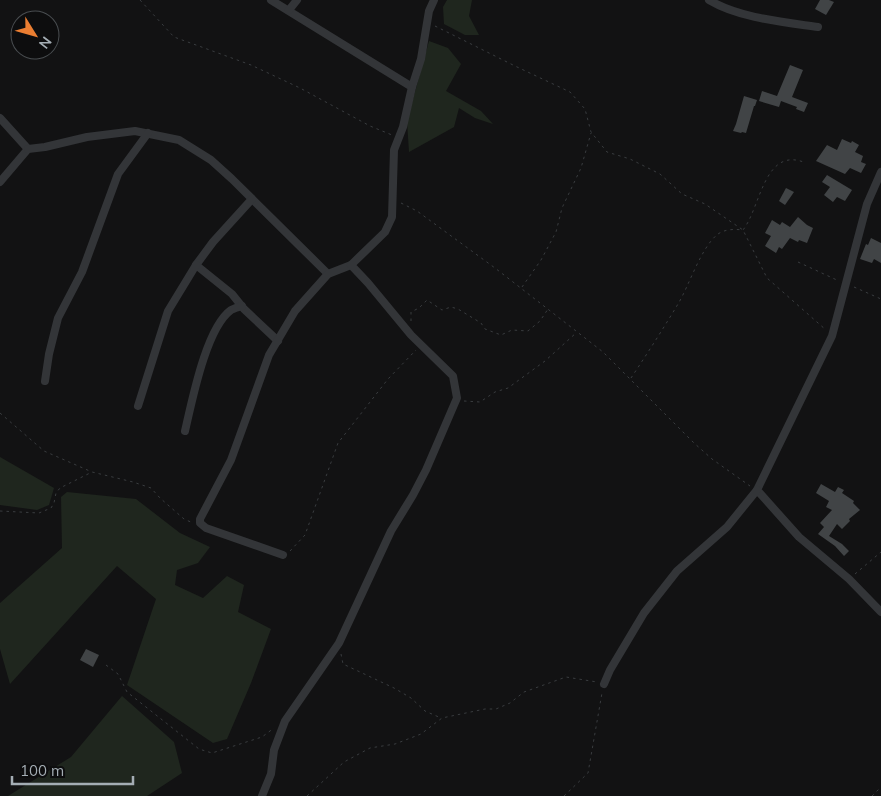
<svg xmlns="http://www.w3.org/2000/svg" width="881" height="796" viewBox="0 0 881 796" font-family="Mulish,sans-serif">
	<rect width="100%" height="100%" fill="#121213"/>
	<g fill="#1f261e">
		<path d="M447,0H472L469,16L479,35H465L444,24L443,7Z"/>
		<path d="M429,41L448,48L461,64L446,91L481,111L493,124L475,118L459,108L454,127L409,152L407,121Z"/>
		<path d="M0,457L54,488L49,505L37,510L0,505Z"/>
		<path d="M67,492L136,499L180,533L210,547L198,563L177,570L175,585L203,598L227,576L244,585L238,612L271,629L251,683L227,739L213,743L127,685L156,599L117,566L10,684L0,649V603L62,548L61,497Z"/>
		<path d="M122,696L174,742L182,773L147,796H8L71,757Z"/>
	</g>
	<g fill="#414446">
		<path d="M820,0H829L834,2L826,15L815,9Z"/>
		<path d="M790,65L803,70L792,97L808,103L804,112L796,109L797,107L781,101L779,107L759,101L762,91L777,96Z"/>
		<path d="M744,96L757,100L755,106H754L746,133L742,132L741,133L733,131L736,124Z"/>
		<path d="M842,139L851,143L852,141L859,145L855,152L863,156L861,162L866,164L861,173L850,168L845,174L816,161L827,145L837,150Z"/>
		<path d="M827,175L852,190L845,201L837,197L833,202L824,195L830,187L822,182Z"/>
		<path d="M786,188L794,192L785,205L779,201Z"/>
		<path d="M798,217L807,225L813,228L807,243L799,240L798,242L790,238L782,249L779,247L776,253L765,246L771,236L765,233L772,220L780,225L782,222L790,227Z"/>
		<path d="M871,238L881,243V263L874,259L872,263L860,259L866,244L868,245Z"/>
		<path d="M821,484L835,492L838,487L844,490L842,493L854,501L853,503L860,510L849,519L850,521L842,529L837,524L829,536L842,544L849,551L844,556L835,546L818,534L824,527L820,523L832,510L826,507L829,501L816,493Z"/>
		<path d="M86,649L99,655L93,667L80,660Z"/>
	</g>
	<g fill="none" stroke-linecap="round" stroke-linejoin="round">
		<g stroke="#393c3f" stroke-width="1" stroke-dasharray="2.5 4" stroke-linecap="butt">
			<path d="M140,0L174,37L251,65L300,88L370,126L392,135"/>
			<path d="M435,26L515,66L570,92L585,109L591,132L607,152L630,159L660,174L682,194L705,204L743,230L767,278L826,330"/>
			<path d="M401,203L417,211L495,268L603,352L694,443L712,459L750,486"/>
			<path d="M798,262L839,281"/>
			<path d="M522,287L541,260L556,232L562,208L581,168L591,133"/>
			<path d="M854,287L881,299"/>
			<path d="M411,321V312L419,308L427,300L442,310L451,307L458,309L481,323L485,329L501,335L512,330L528,331L540,321L548,309"/>
			<path d="M631,378C647,354 663,329 678,304C689,286 701,247 718,234C725,229 735,229 743,230C761,207 764,145 806,163"/>
			<path d="M464,401L480,402L495,392L508,388L545,361L576,333"/>
			<path d="M0,413L44,451L92,472"/>
			<path d="M0,511L39,513L51,508L54,503L56,493L60,488L92,472L133,482L151,488L160,498L184,519L193,523"/>
			<path d="M290,551L305,535L338,443L388,379L416,350"/>
			<path d="M855,574L881,552"/>
			<path d="M341,654L343,664L394,688L411,698L425,711L441,718"/>
			<path d="M106,665L118,674L127,692L199,749L212,753L262,737L274,728"/>
			<path d="M307,796L344,762L370,748L395,744L421,734L442,718L485,709H496L510,703L524,692L566,677L597,682"/>
			<path d="M564,796L588,773L602,693"/>
			<path d="M872,796L881,787"/>
		</g>
		<g stroke="#333538" stroke-width="8">
			<path d="M271,0L412,87"/>
			<path d="M709,0C739,18 783,22 818,27"/>
			<path d="M289,10L297,0"/>
			<path d="M0,118L28,149L0,182"/>
			<path d="M28,149L45,147L87,137L135,131L179,140L211,160L232,179L328,274"/>
			<path d="M881,172L867,204L832,336L757,490L799,537L849,579L881,612"/>
			<path d="M252,199L213,242L196,265L232,294L244,309L278,341"/>
			<path d="M45,381L49,354L58,318L82,272L118,174L148,133"/>
			<path d="M138,406L168,311L196,265"/>
			<path d="M185,431C192,401 206,328 231,310C235,308 238,307 242,306"/>
			<path d="M283,555L206,528L200,523V519L231,460L269,355L295,311L328,274L351,265"/>
			<path d="M604,684L610,670L644,613L677,571L727,527L757,490"/>
			<path d="M262,796L271,774L274,750L285,721L339,643L391,531L413,495L426,470L457,398L453,376L411,335L368,283L351,265L385,232L392,217L394,150L403,127L412,87L421,59L429,11L434,0"/>
		</g>
	</g>
	<g transform="translate(35 35) rotate(127)"><circle r="24" fill="#0d0d0e" stroke="#494d50"/>
	<path d="M0-4L9 19L0 12L-9 19Z" fill="#eb7e32"/>
	<text y="-8" font-size="14" font-weight="bold" text-anchor="middle" fill="#a4adb4">N</text>
	</g>
	<path d="M12 776v8h121v-8" fill="none" stroke="#a4adb4" stroke-width="2.5"/>
	<text x="20" y="776" font-size="15" fill="#a4adb4" stroke="#0d0d0e" stroke-width="4" paint-order="stroke">100 m</text>
</svg>
